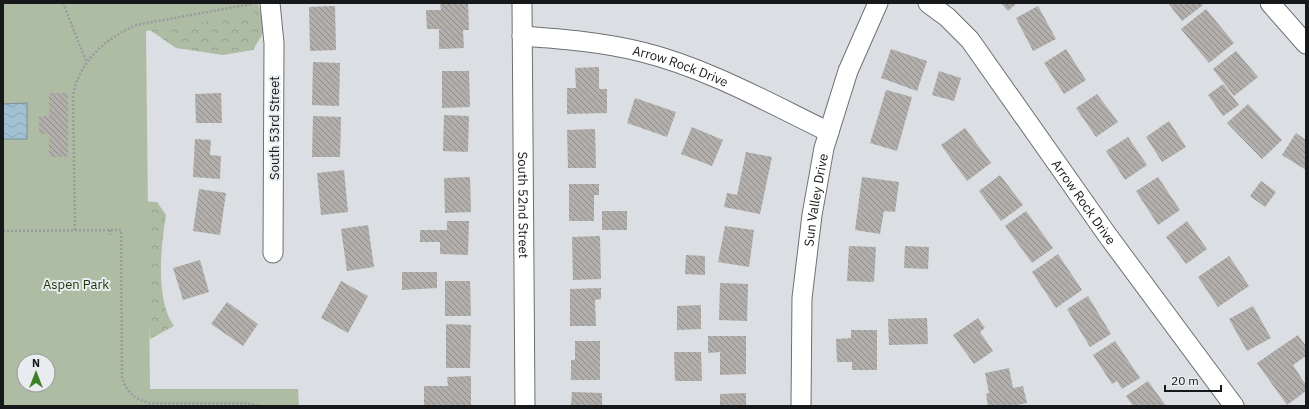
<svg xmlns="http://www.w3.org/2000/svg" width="1309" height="409" viewBox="0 0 1309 409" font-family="'IBM Plex Sans',sans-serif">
	<defs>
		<pattern id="forest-crowns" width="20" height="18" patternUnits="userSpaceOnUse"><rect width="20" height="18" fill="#aebca4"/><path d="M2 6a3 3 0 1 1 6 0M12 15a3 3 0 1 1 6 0" fill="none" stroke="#95a18d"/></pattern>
		<pattern id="water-waves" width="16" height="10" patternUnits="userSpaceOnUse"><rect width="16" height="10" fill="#a1c1d3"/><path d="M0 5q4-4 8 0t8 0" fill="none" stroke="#8aa5b5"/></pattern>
		<pattern id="building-back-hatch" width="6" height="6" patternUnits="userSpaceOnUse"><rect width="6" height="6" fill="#b1aeab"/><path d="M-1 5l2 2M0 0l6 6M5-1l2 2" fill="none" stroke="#8f8d8a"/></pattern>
	</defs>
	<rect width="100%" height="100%" fill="#dbdee2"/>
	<g fill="url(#forest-crowns)">
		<path d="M134,3H258L265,30L253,50L223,55L176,48L151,31Z"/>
		<path d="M139,201L157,202L166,215C161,246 155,300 174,326L150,339Z"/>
	</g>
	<path fill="#aebca4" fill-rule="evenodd" d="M3,3H252L254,14L146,31L150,389H298L299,406H3ZM24,361H48V385H24Z"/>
	<path fill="url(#water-waves)" stroke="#788e9b" d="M27,103V139H3V104Z"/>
	<g fill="url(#building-back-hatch)">
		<path d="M440,3H468L469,30H463L464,48L439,49V29H427L426,10H441Z"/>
		<path d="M1001,3H1017L1008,11Z"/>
		<path d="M1168,3H1202L1203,5L1182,21Z"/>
		<path d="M335,6L336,50L310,51L309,7Z"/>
		<path d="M1038,6L1056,39L1033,51L1016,18Z"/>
		<path d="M1206,9L1234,43L1209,63L1181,29Z"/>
		<path d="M891,49L927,61L917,91L881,78Z"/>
		<path d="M1066,49L1086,80L1064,94L1044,63Z"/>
		<path d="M1236,51L1258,77L1234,96L1213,69Z"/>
		<path d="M313,62L340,63L339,106L312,105Z"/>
		<path d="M599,67V89H607V113L567,114V88H576L575,68Z"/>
		<path d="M442,71H469L470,107L442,108Z"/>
		<path d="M939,71L961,78L954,101L932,95Z"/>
		<path d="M1223,84L1239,105L1223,116L1208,95Z"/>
		<path d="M886,90L912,97L897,151L870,143Z"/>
		<path d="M49,93H68V157H49V134H39V116H49Z"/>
		<path d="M221,93L222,123H196L195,94Z"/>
		<path d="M1097,94L1118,122L1096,137L1076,108Z"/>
		<path d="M635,98L676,112L667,137L627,123Z"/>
		<path d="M1248,104L1282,140L1262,159L1227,123Z"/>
		<path d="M444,115L469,116L468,152L443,151Z"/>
		<path d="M313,116L341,117L340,157H312Z"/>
		<path d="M1169,121L1186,147L1162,162L1146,137Z"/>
		<path d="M692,127L723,140L712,166L681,154Z"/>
		<path d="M965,128L991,163L967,181L941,145Z"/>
		<path d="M595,129L596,168H568L567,130Z"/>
		<path d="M1296,133L1306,140V170L1282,155Z"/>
		<path d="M1128,137L1147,165L1125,180L1106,151Z"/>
		<path d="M195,139L211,140L210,155L221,156L220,179L193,177Z"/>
		<path d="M746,152L772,157L760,214L724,207L727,193L737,195Z"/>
		<path d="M344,170L348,212L321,215L317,173Z"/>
		<path d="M1000,175L1023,205L1001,221L979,191Z"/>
		<path d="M470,177L471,212L445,213L444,178Z"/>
		<path d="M862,177L899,182L895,212L884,211L880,234L855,230Z"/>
		<path d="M1158,177L1180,210L1158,225L1136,191Z"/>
		<path d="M1261,181L1276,192L1265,207L1250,196Z"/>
		<path d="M569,184H599V195H594V221H569Z"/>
		<path d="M199,189L226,193L220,235L193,231Z"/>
		<rect x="602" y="211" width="25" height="19"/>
		<path d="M1026,211L1053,248L1032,263L1005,226Z"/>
		<path d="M447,221H469L468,255L440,254V242H420V230H447Z"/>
		<path d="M1187,221L1207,249L1186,264L1166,237Z"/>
		<path d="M368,225L374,267L347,271L341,229Z"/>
		<path d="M725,226L754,230L749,267L718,262Z"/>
		<path d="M600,236L601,279L573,280L572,237Z"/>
		<path d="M849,246L876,247L874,282L847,281Z"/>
		<path d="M905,246L929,247L928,269L904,268Z"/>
		<path d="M1058,254L1082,290L1056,308L1032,272Z"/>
		<path d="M686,255L705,256V275L685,274Z"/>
		<path d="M1229,256L1249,286L1218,307L1198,277Z"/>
		<path d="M200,260L209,292L183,300L173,268Z"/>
		<path d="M402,272H437V288L402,290Z"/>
		<path d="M341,281L368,296L348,333L321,318Z"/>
		<path d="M445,281H470L471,316H445Z"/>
		<path d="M720,283L748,284L747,321L719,320Z"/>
		<path d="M601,288V299L595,300L596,326H570V289Z"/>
		<path d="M1088,296L1111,334L1090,347L1067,309Z"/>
		<path d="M227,302L258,324L243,346L211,324Z"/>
		<path d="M701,305V329L677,330V306Z"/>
		<path d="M1253,306L1271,338L1247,351L1229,319Z"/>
		<path d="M927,318L928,344L889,345L888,319Z"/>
		<path d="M978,318L985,328L980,332L993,351L974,364L953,335Z"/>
		<path d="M446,324L471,325L470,368H446Z"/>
		<path d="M851,330H877V370H852V362H837L836,339L851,338Z"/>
		<path d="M1298,335L1306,346V356L1293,365L1306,385V391L1287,405L1257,363Z"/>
		<path d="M708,336H746V374L720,375V352L708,353Z"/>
		<path d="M575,341H600V380H571V360H575Z"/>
		<path d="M1115,341L1140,378L1122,389L1117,381L1112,384L1093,355Z"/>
		<path d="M674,352H701L702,381H675Z"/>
		<path d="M1009,368L1013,388L1023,386L1027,403L1012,406H988L986,394L989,393L985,373Z"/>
		<path d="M471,376V406H424V386H448L447,377Z"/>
		<path d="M1148,381L1166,406H1133L1126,396Z"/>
		<path d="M572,392L602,393V406H571Z"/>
		<path d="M746,393V406H720V394Z"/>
	</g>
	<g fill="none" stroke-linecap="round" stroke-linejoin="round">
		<g stroke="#6d7073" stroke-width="21">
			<g id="minor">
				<path d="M270,3L274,43L273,253"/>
				<path id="s1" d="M522,3L525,406"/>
				<path id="s2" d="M928,3L947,17L970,40L1108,236L1234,406"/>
				<path d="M1270,3L1306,44"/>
				<path id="s3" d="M522,36C563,39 602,42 642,52C707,68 769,103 829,132"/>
				<path id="s4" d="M801,406L802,298L812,215L824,148L848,71L878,3"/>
			</g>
		</g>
		<g stroke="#999b9e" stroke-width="2.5" stroke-dasharray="2 2" stroke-linecap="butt">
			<path d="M63,3L86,61"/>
			<path d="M75,230L73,96C79,61 105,39 136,25L251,4"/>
			<path d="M110,230V235"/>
			<path d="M3,231L121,230L122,378C127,393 134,398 149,403H247L259,406"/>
		</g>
		<use href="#minor" stroke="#fff" stroke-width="19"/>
	</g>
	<g text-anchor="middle" stroke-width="4" stroke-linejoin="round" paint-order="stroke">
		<g font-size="13" fill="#171819" stroke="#e9ecef">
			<text dy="5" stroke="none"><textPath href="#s3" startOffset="162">Arrow Rock Drive</textPath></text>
			<text transform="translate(274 128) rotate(-90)" y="5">South 53rd Street</text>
			<text dy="5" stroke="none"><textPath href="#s4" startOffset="207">Sun Valley Drive</textPath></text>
			<text dy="5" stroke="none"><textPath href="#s2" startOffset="254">Arrow Rock Drive</textPath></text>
			<text dy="5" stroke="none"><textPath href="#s1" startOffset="202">South 52nd Street</textPath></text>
		</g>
		<g font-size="13" fill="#20360b" stroke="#e9ecef">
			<text x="76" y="289">Aspen Park</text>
		</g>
	</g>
	<rect width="1309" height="409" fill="none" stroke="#171819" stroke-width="8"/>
	<g transform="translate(36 373)"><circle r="19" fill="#e9ecef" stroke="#959799"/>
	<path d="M0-3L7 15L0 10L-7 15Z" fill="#3d8123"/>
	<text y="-6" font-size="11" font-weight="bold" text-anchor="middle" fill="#171819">N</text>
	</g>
	<path d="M1165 385v6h56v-6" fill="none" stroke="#171819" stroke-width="2"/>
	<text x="1171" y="385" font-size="12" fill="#171819" stroke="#e9ecef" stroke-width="3" paint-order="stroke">20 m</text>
</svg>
